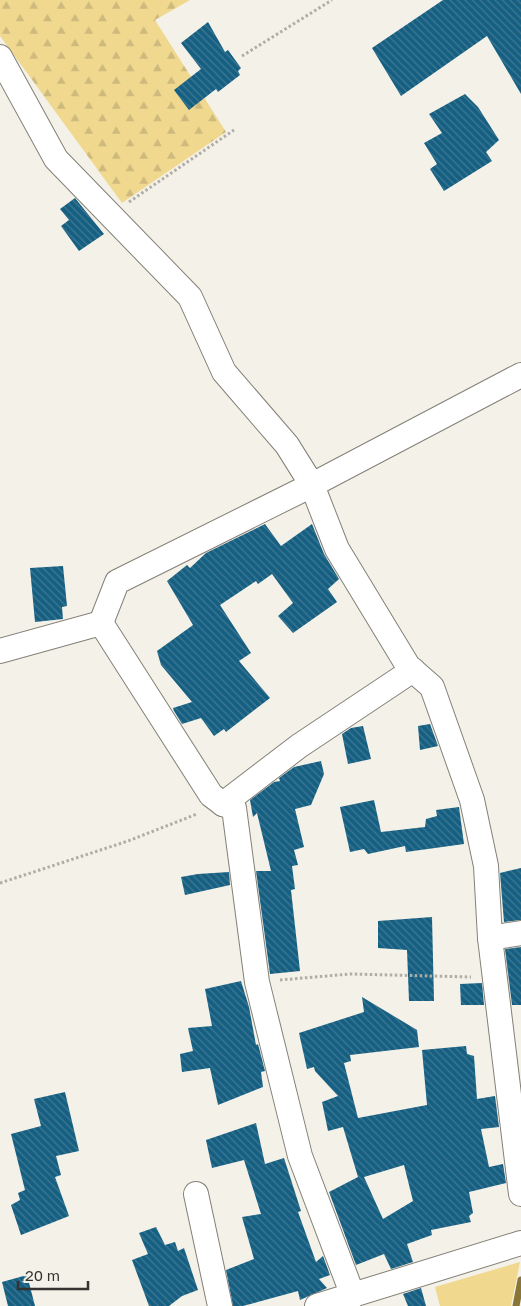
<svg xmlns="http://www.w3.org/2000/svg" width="521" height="1306" viewBox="0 0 521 1306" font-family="'Golos Text',sans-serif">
	<defs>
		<pattern id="forest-firs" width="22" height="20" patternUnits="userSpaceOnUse" patternTransform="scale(1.25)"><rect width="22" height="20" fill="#f0d88f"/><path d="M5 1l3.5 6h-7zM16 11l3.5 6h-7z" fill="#ceba7c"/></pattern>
		<pattern id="building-back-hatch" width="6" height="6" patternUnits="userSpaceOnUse" patternTransform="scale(1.25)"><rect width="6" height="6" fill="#155f82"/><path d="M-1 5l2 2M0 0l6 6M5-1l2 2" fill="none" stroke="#407892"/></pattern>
	</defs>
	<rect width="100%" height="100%" fill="#f4f1e8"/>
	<path fill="#f0d88f" d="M520,1262L511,1306H440L435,1287Z"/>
	<path fill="url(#forest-firs)" d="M0,0H190L155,20L226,132L122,203L0,36Z"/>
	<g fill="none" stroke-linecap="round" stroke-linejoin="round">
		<path stroke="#897637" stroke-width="7" d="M516,1306L521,1280"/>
	</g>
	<g fill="url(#building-back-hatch)" fill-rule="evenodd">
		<path d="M443,0H521V94L487,36L401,96L372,48Z"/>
		<path d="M208,22L225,52L228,50L241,68L238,71L240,75L218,92L216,89L189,110L174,90L201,69L181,43Z"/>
		<path d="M465,94L478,107L499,140L486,152L492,161L444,191L430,169L437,164L424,143L442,133L429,114Z"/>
		<path d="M75,198L104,234L79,251L61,226L69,220L60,209Z"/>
		<path d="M265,524L281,546L312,524L324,554L339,579L328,589L337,602L293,633L278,616L293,603L272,574L258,584L256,581L220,605L251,653L239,661L270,698L226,732L224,729L214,736L201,718L182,724L174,711L173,708L192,702L161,665L157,651L193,625L167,581L187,565L190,568L206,553Z"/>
		<path d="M63,566L67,606L62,607L63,619L35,622L30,568Z"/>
		<path d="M430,724L438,746L420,750L418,726Z"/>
		<path d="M363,726L371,759L348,764L342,734L351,728Z"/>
		<path d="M321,761L324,774L311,805L295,809L304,847L294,850L298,865L292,866L295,889L291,890L300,971L270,974L256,871H271L257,813L253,817L250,800L274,782L280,781L279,778L294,767Z"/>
		<path d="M374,800L381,832L425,827L426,819L437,816L436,810L459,807L464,844L406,852L405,846L368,854L364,849L350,852L340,807Z"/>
		<path d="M521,868V920L504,922L500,873Z"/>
		<path d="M229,872L230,885L185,895L181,877L198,874Z"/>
		<path d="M432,917L434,1001H409L407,950L378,948V921Z"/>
		<path d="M521,947V1005H512L505,949Z"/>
		<path d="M241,981L249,1007L256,1045L258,1044L265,1071L261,1072L263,1087L218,1105L210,1068L182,1072L180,1054L193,1051L188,1028L212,1026L205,989Z"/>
		<path d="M482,983L484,1005H461L460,984Z"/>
		<path d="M362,997L417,1030L419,1047L350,1055L351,1061L344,1063L358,1118L427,1105L422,1050L466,1046L467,1054L474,1056L477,1099L495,1096L499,1127L481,1129L489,1167L503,1164L506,1183L469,1192L473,1213L469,1216L471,1222L431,1230L432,1235L407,1244L413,1262L391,1269L384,1254L356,1265L329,1192L358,1177L343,1127L328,1131L322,1102L338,1096L315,1071L314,1067L307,1069L299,1033L364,1012ZM404,1165L413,1201L383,1219L364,1177Z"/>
		<path d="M65,1092L79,1151L56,1156L61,1175L55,1177L69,1216L21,1235L11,1205L20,1200L18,1193L25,1190L11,1134L41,1126L34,1099Z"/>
		<path d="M256,1123L265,1164L284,1158L301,1211L298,1212L316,1262L323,1256L330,1275L319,1279L327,1288L300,1300L298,1291L243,1306H233L226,1270L254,1259L242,1217L261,1214L244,1160L212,1168L206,1140Z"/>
		<path d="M156,1227L165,1245L175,1242L178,1251L184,1248L198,1290L182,1296L169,1306H149L132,1260L148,1254L139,1233Z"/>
		<path d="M27,1275L35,1306H8L2,1282Z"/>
		<path d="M421,1288L426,1306H408L403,1294Z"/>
	</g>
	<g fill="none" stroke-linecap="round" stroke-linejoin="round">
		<g stroke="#838078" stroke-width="26">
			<g id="minor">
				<path d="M0,57L56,159L190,297L224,372L287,445L312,485L337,549L408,666L432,687L472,800L486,866L490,938L521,1194"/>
				<path d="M101,623L211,795L223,804L234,808L257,982L300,1156L353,1296"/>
				<path d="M101,623L117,582L312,485L521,375"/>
				<path d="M0,651L101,623"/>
				<path d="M223,804L299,746L413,670"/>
				<path d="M490,938L521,933"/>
				<path d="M196,1194L220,1306"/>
				<path d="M317,1306L521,1243"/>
			</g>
		</g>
		<g stroke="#b0ada6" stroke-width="3" stroke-dasharray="2.5 2.5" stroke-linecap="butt">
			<path d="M242,56L332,0"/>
			<path d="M129,202L234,130"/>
			<path d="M0,883L128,841L197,814"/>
			<path d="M280,980L350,974L471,977"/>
		</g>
		<use href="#minor" stroke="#fff" stroke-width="24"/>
	</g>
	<path d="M18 1281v8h70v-8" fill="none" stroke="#34332f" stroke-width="2.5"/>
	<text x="25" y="1281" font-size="15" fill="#34332f" stroke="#f4f1e8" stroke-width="4" paint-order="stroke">20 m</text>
</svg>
